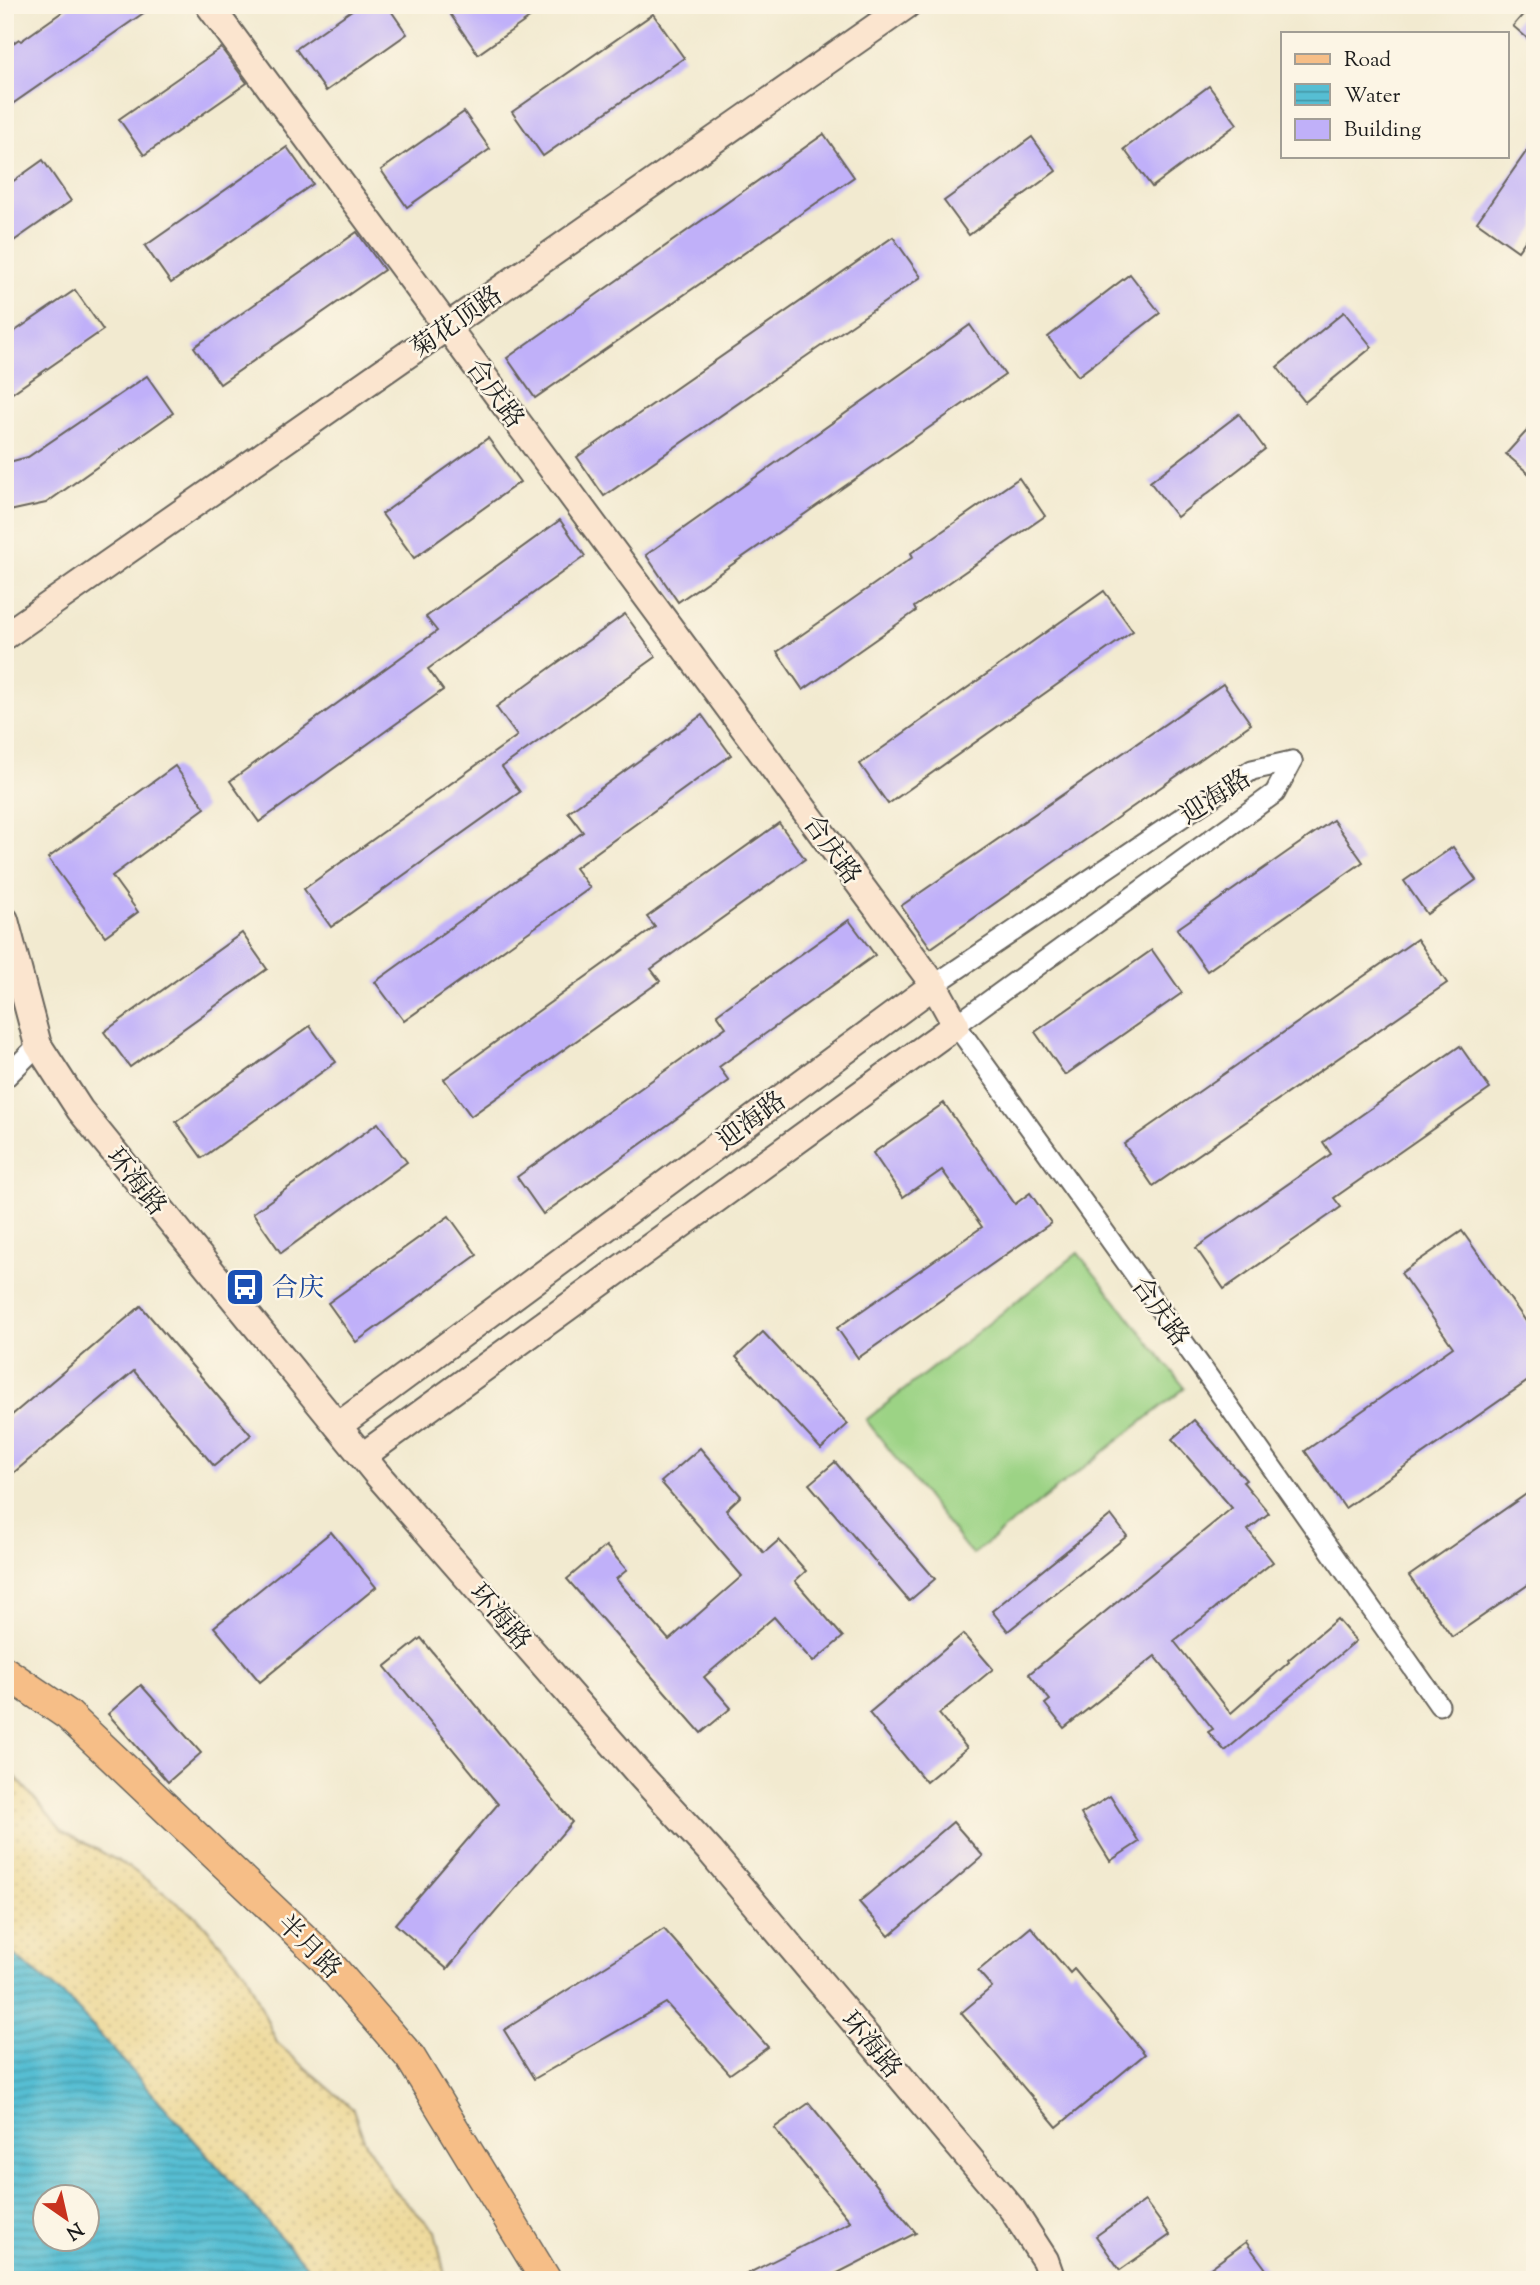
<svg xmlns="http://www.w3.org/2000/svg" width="1540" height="2285" viewBox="0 0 1540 2285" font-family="'Sorts Mill Goudy','Noto Serif SC',serif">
	<defs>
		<pattern id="sand-dots" width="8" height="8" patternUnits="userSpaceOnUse" patternTransform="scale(1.75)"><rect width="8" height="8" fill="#eeda9e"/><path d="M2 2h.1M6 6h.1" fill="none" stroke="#ccba88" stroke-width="1.8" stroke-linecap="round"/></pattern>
		<pattern id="water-rules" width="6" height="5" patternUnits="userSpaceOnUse" patternTransform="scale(1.75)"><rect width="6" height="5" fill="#56bed3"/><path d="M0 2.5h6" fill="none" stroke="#469aaa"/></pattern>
	</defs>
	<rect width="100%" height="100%" fill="#fcf5e5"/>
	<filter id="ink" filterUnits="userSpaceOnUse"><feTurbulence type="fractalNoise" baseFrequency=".0143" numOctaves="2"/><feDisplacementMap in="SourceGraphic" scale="14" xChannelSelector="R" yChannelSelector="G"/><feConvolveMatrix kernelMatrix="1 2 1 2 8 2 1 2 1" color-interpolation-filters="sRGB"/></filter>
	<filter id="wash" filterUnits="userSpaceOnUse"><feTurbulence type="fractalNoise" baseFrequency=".00686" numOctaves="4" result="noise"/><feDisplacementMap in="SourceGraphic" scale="28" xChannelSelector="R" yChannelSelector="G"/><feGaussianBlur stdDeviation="1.57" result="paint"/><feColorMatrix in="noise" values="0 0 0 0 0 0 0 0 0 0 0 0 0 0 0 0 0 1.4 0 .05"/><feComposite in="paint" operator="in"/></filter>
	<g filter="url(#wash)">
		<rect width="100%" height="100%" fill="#f2ead0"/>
		<path fill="url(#sand-dots)" stroke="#857b5d" stroke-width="2" d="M5,1770L14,1775L63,1831L129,1867L198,1918L246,1973L277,2043L353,2109L364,2140L392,2188L435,2231L446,2280H319L68,1999L5,1948Z"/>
		<path fill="#9cd385" stroke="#5c7850" stroke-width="2" d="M1078,1253L1185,1388L972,1555L866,1420Z"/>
		<path fill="url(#water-rules)" stroke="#396d78" stroke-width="2" fill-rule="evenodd" d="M5,1948L68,1999L319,2280H5ZM46,2198H88V2240H46Z"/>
		<g id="blocks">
			<g fill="#c0b0f9">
				<path d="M72,5H155L5,109V49L19,39L21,41Z"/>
				<path d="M359,5H387L407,34L326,91L296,49Z"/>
				<path d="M444,5H548L478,54Z"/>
				<path d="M1531,5H1535V45L1513,26Z"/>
				<path d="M653,14L684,58L543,156L512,112Z"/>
				<path d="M221,48L247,83L144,155L119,119Z"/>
				<path d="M1209,86L1237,124L1152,187L1124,149Z"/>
				<path d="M464,112L490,149L407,207L381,170Z"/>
				<path d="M824,134L854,177L535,398L507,358Z"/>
				<path d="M1032,137L1056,171L969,235L944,201Z"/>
				<path d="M1535,139V227L1518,251L1477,222Z"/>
				<path d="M287,147L313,184L171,283L145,246Z"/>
				<path d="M43,160L71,201L5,247V187Z"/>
				<path d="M357,232L384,270L220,384L194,347Z"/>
				<path d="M893,237L921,277L604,496L577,457Z"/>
				<path d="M1130,274L1160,313L1078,376L1048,337Z"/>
				<path d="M75,290L103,330L5,398V338Z"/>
				<path d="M1344,312L1372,347L1305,402L1277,367Z"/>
				<path d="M970,325L1005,375L678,602L646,555Z"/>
				<path d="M147,376L173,413L46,503L5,512V463L28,457Z"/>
				<path d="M1239,414L1265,449L1177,517L1150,482Z"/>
				<path d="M1535,422V479L1506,454Z"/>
				<path d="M488,438L520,482L414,558L382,514Z"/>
				<path d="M1019,478L1045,516L914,607L916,611L803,690L777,652L913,557L911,553Z"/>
				<path d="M560,520L585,556L428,669L443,690L259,822L230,781L437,631L426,617Z"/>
				<path d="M1104,591L1133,631L888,804L860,764Z"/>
				<path d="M625,614L656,657L502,767L520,792L331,927L304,889L517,736L496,707Z"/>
				<path d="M1223,684L1251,724L931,948L901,906Z"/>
				<path d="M702,715L731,755L575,868L590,888L404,1021L375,982L583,832L568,812Z"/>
				<path d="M175,766L205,808L112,876L138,912L105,936L48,858Z"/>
				<path d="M1333,820L1363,862L1207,971L1177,929Z"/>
				<path d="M779,823L805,859L651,969L660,981L471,1116L444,1079L655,927L647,917Z"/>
				<path d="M1453,847L1476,880L1427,914L1404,881Z"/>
				<path d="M849,920L875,955L719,1067L729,1081L543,1214L517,1177L726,1027L717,1014Z"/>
				<path d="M242,933L267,969L130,1067L104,1032Z"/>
				<path d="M1417,939L1447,983L1153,1186L1124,1144Z"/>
				<path d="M1152,950L1182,993L1065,1075L1035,1032Z"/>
				<path d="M310,1026L336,1062L202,1158L176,1122Z"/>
				<path d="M1460,1046L1490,1089L1334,1198L1341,1207L1224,1289L1196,1248L1331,1154L1323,1142Z"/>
				<path d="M944,1103L1015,1204L1030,1193L1051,1223L858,1358L837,1328L982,1227L942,1170L903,1197L873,1153Z"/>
				<path d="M378,1123L407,1162L281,1253L253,1213Z"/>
				<path d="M449,1216L477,1255L356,1342L328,1303Z"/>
				<path d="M1462,1231L1535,1334V1376L1345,1508L1305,1451L1453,1347L1401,1273Z"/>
				<path d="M141,1306L251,1435L214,1466L134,1371L5,1480V1421Z"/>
				<path d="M763,1332L848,1424L821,1449L736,1357Z"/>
				<path d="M1194,1420L1246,1480L1243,1482L1269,1513L1248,1530L1273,1562L1174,1641L1231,1713L1289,1662L1288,1660L1337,1619L1356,1641L1225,1751L1208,1732L1213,1729L1155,1656L1064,1728L1045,1704L1050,1700L1029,1674L1232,1508L1172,1439Z"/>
				<path d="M700,1448L741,1496L726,1510L764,1553L779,1540L806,1571L795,1581L843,1637L813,1662L774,1617L704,1677L731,1708L701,1733L567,1579L606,1546L627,1570L616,1579L669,1640L742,1576L661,1482Z"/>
				<path d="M835,1462L935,1579L909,1601L809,1484Z"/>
				<path d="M1535,1488V1580L1452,1637L1409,1576Z"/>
				<path d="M1111,1515L1127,1536L1008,1631L992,1611Z"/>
				<path d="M331,1532L376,1587L260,1682L214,1627Z"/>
				<path d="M963,1634L993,1669L939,1714L967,1748L926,1782L869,1713Z"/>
				<path d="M421,1638L572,1822L447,1969L395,1924L498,1804L385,1667Z"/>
				<path d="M141,1685L201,1753L168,1782L108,1714Z"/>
				<path d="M1110,1796L1139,1842L1110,1861L1081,1814Z"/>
				<path d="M953,1822L983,1856L889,1936L859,1902Z"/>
				<path d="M1031,1927L1070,1973L1074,1969L1145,2054L1057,2127L961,2013L992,1987L978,1971Z"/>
				<path d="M664,1929L768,2047L730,2074L666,2003L534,2079L504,2030Z"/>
				<path d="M809,2103L916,2233L824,2280H735L851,2222L774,2128Z"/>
				<path d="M1145,2201L1170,2235L1120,2270L1096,2236Z"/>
				<path d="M1246,2242L1274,2280H1194Z"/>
			</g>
		</g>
	</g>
	<g filter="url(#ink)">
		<use href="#blocks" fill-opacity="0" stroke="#67645b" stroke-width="2"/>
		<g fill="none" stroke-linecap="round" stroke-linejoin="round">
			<g stroke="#67645b" stroke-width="23">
				<g id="street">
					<path d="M1292,761L1275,793L956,1025L1202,1368L1439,1705"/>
					<path d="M934,985L1252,770L1292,761"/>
					<path d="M5,1078L38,1045"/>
				</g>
			</g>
			<g stroke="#67645b" stroke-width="30">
				<g id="secondary">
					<path d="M209,5L934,985L956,1025L364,1455"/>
					<path d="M5,636L907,5"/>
					<path d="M5,920L38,1045L80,1110L376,1473L642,1777L710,1851L1012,2209L1045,2260L1052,2280"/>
					<path d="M338,1426L934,985"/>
				</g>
			</g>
			<g stroke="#67645b" stroke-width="33">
				<path id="primary" d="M5,1672L68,1715L323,1957L410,2057L546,2280"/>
			</g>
			<use href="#street" stroke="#fff" stroke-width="19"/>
			<use href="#secondary" stroke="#fbe5cf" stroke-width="26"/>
			<use href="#primary" stroke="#f6be87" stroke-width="30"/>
		</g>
	</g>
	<defs>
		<g id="bus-square" transform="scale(2.0125)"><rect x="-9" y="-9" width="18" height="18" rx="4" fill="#1a4fb4" stroke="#fcf5e5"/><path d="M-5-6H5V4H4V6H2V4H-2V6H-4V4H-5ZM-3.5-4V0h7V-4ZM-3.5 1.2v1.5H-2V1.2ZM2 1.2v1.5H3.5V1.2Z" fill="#fff"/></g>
	</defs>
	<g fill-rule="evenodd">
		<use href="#bus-square" x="245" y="1287"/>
	</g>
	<g text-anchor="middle" stroke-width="5" stroke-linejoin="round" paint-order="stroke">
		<g font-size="26" fill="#1c1c1c" stroke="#fcf5e5">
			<text transform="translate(456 321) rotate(-35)" y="9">菊花顶路</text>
			<text transform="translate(496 393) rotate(54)" y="9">合庆路</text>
			<text transform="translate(1215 796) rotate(-33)" y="9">迎海路</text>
			<text transform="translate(833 849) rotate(54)" y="9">合庆路</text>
			<text transform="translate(751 1120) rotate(-37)" y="9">迎海路</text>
			<text transform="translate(137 1181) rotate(51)" y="9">环海路</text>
			<text transform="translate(1161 1311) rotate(54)" y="9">合庆路</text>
			<text transform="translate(501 1616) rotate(49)" y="9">环海路</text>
			<text transform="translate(310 1946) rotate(45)" y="9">半月路</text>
			<text transform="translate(872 2044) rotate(50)" y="9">环海路</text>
		</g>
		<g font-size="26" fill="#164399" stroke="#fcf5e5" text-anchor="start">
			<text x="272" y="1296">合庆</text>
		</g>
	</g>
	<rect width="1540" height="2285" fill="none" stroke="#fcf5e5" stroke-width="28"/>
	<rect x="1281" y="32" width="228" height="126" fill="#fcf5e5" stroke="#a29e95" stroke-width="2"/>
	<rect x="1295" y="54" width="35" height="10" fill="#f6be87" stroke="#a29e95" stroke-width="2"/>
	<text x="1344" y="66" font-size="21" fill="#1c1c1c">Road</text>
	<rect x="1295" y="84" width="35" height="21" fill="url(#water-rules)" stroke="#a29e95" stroke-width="2"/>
	<text x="1344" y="102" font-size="21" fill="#1c1c1c">Water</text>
	<rect x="1295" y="119" width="35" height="21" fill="#c0b0f9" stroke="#a29e95" stroke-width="2"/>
	<text x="1344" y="136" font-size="21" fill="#1c1c1c">Building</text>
	<g transform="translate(66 2218) rotate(146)"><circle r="33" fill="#fcf5e5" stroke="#a29e95" stroke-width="2"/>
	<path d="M0-5L12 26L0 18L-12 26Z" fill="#c8321e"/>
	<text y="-10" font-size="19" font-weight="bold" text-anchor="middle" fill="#1c1c1c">N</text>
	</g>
</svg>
